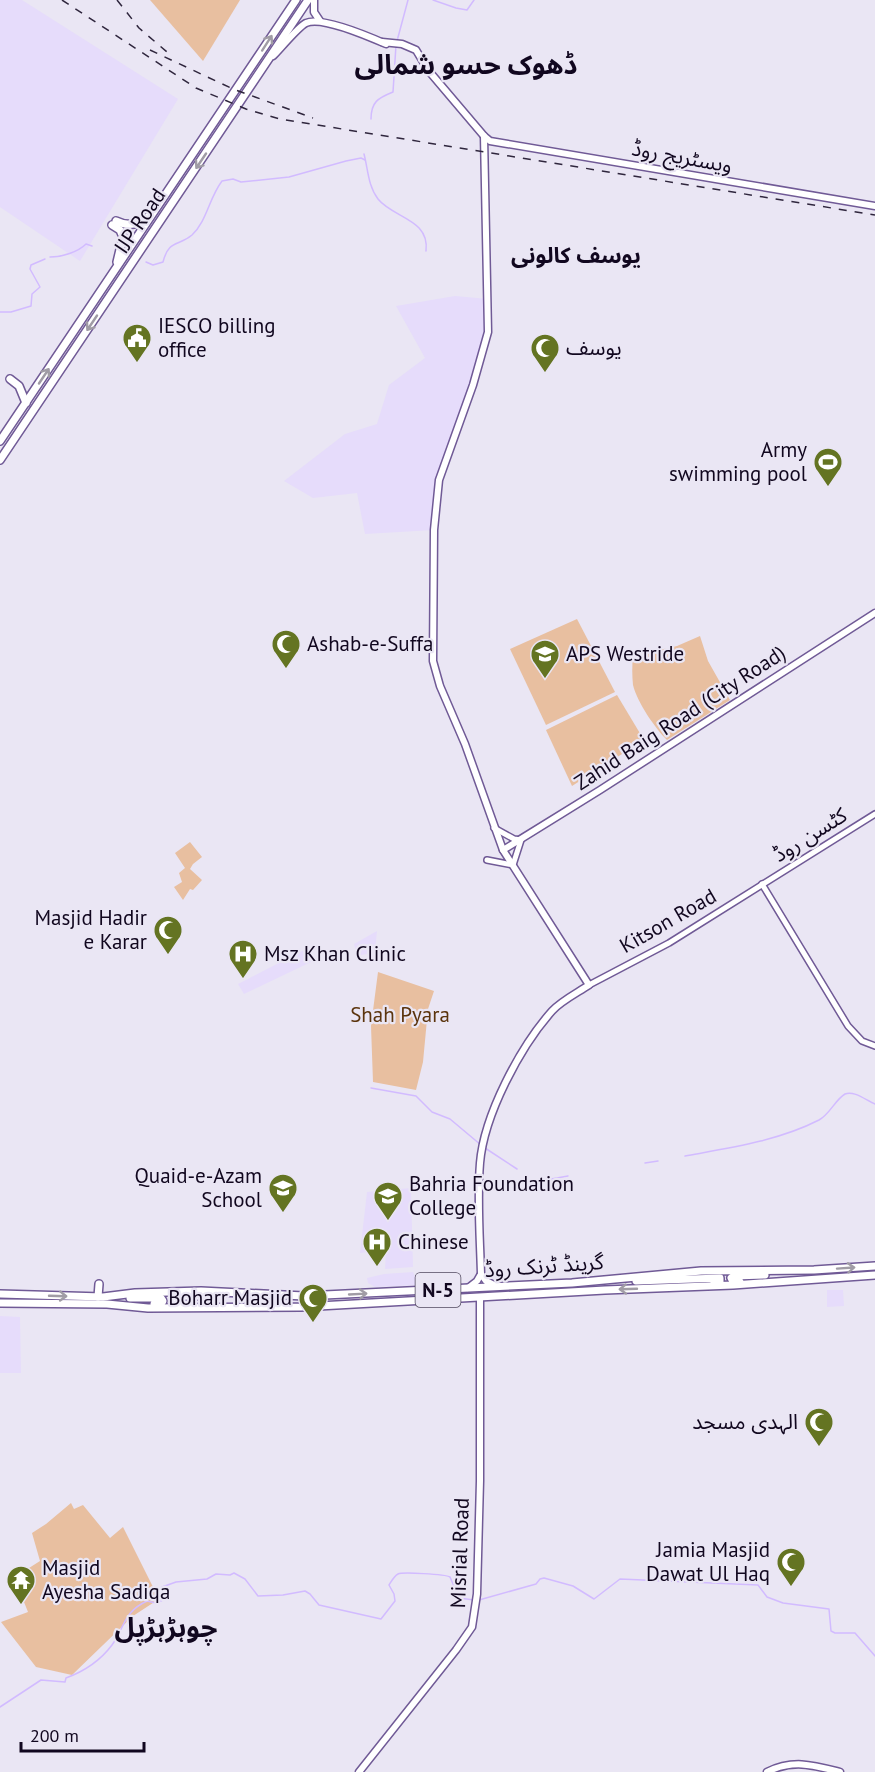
<svg xmlns="http://www.w3.org/2000/svg" width="875" height="1772" viewBox="0 0 875 1772" font-family="'PT Sans','Noto Sans Arabic',sans-serif">
	<rect width="100%" height="100%" fill="#eae6f4"/>
	<g fill="#e6dcfb">
		<path d="M0,0H22L178,99L80,261L0,207Z"/>
		<path d="M455,296L488,299V332L438,480L434,530L365,534L357,493L313,498L284,481L345,434L377,424L389,385L425,358L396,306Z"/>
		<path d="M377,931L375,952L357,956L354,944Z"/>
		<path d="M304,950L311,962L244,994L238,984Z"/>
		<path d="M411,1188L413,1267L385,1269L386,1250L360,1253L367,1192Z"/>
		<path d="M413,1272L419,1285L375,1287L368,1283L367,1278L384,1274Z"/>
		<path d="M843,1290L844,1306L827,1307V1290Z"/>
		<path d="M0,1316L20,1317L21,1373H0Z"/>
	</g>
	<g fill="#e8bfa0">
		<path d="M150,0H240L203,61Z"/>
		<path d="M577,619L615,692L546,725L510,649Z"/>
		<path d="M700,636L708,661L730,700L667,740C655,728 637,702 633,685C632,675 632,666 633,656L677,646Z"/>
		<path d="M617,695L644,740L572,786L546,730Z"/>
		<path d="M190,842L202,857L193,864L190,869L202,880L193,890L190,889L183,900L174,887L182,882L179,873L185,868L175,853Z"/>
		<path d="M378,972L434,991L428,1009L423,1062L416,1090L373,1082L371,1026Z"/>
		<path d="M71,1503L74,1509L83,1505L110,1538L123,1527L159,1599L133,1616L72,1675L36,1667L1,1622L28,1612L20,1592L35,1582L29,1568L40,1561L32,1533L46,1524Z"/>
	</g>
	<g fill="none" stroke-linecap="round" stroke-linejoin="round">
		<g stroke="#d2bbff" stroke-width="1.5">
			<path d="M433,0L456,8L467,10L474,0"/>
			<path d="M397,41L408,0"/>
			<path d="M371,119C371,102 378,98 393,92L396,45"/>
			<path d="M364,154C368,169 368,186 378,199C393,218 430,219 426,251"/>
			<path d="M50,257C62,257 78,252 86,244L92,246"/>
			<path d="M146,262L153,265L163,262C169,239 178,247 192,235C207,221 209,198 222,181L233,179L241,182L289,177L346,161L361,158L365,160"/>
			<path d="M0,312H11L31,306L32,294L40,287L30,269L31,265L45,259"/>
			<path d="M371,1088L416,1096L432,1112L450,1119L481,1145"/>
			<path d="M485,1148L517,1169"/>
			<path d="M685,1156C729,1148 778,1141 819,1120C830,1114 835,1100 845,1094C854,1090 867,1101 875,1104"/>
			<path d="M645,1163L658,1161"/>
			<path d="M540,1181L568,1176"/>
			<path d="M479,1600L536,1584L540,1579L544,1578L573,1586L594,1599L620,1579L758,1585L767,1597L783,1603L829,1609L831,1631L835,1633H855L875,1656"/>
			<path d="M0,1707L41,1680L65,1682L66,1678C85,1671 100,1661 112,1645C125,1627 123,1612 147,1601L156,1603L163,1600L162,1587L176,1582L207,1579L216,1574L230,1575L234,1573L245,1579L258,1596L283,1595L305,1591L310,1594L319,1605L381,1619L395,1601L394,1594L389,1585C391,1582 394,1576 398,1574C402,1572 445,1574 450,1577L459,1598L474,1600"/>
		</g>
		<g stroke="#705a96" stroke-width="8">
			<g id="tertiary">
				<path d="M487,860L513,865L521,840L514,839L494,828"/>
				<path d="M762,884L848,1026L862,1041L875,1046"/>
				<path d="M589,985L669,943L875,814"/>
			</g>
		</g>
		<g stroke="#705a96" stroke-width="9">
			<g id="secondary">
				<path d="M314,0V12L320,21"/>
				<path d="M382,42L402,44L416,50L428,70L484,136L490,141L875,206"/>
				<path d="M273,56C280,49 299,26 306,23C321,16 370,37 386,44"/>
				<path d="M503,850L600,790L875,613"/>
				<path d="M481,1274L486,1281L496,1286"/>
				<path d="M468,1288L477,1281L481,1274C480,1237 477,1200 480,1163C484,1115 520,1047 552,1011C561,1001 577,993 589,985L503,850L465,744L440,686L433,661L434,530L439,480L473,385L488,332L484,136"/>
				<path d="M359,1772L456,1650L472,1627L477,1594L480,1481V1298"/>
				<path d="M767,1772C793,1759 813,1765 840,1772"/>
			</g>
		</g>
		<g stroke="#705a96" stroke-width="10">
			<g id="trunk">
				<path d="M116,221C128,227 138,225 148,217"/>
				<path d="M112,225L120,230L123,237L117,262"/>
				<path d="M10,379L19,386L26,403"/>
				<path d="M0,441L296,0"/>
				<path d="M0,460L308,0"/>
				<path d="M636,1281L720,1278V1282L714,1283"/>
				<path d="M740,1282H733L731,1278L734,1276L765,1275"/>
				<path d="M0,1294L103,1297L135,1293L201,1291L304,1296L572,1283L701,1271L814,1270L875,1266"/>
				<path d="M98,1297L99,1284"/>
				<path d="M130,1298H161L163,1301L161,1304H154"/>
				<path d="M0,1303L107,1304L148,1308L301,1307L605,1290L733,1285L875,1275"/>
				<path d="M184,1304L175,1303L174,1298L176,1296H201"/>
			</g>
		</g>
		<use href="#tertiary" stroke="#fff" stroke-width="5"/>
		<use href="#secondary" stroke="#fff" stroke-width="6"/>
		<use href="#trunk" stroke="#fff" stroke-width="7"/>
		<g stroke="#2f263d" stroke-width="1.5" stroke-dasharray="8 8" stroke-linecap="butt">
			<path d="M62,0L196,88L246,109L280,119L875,215"/>
			<path d="M117,0L139,28L167,52"/>
			<path d="M150,50L233,89L313,118"/>
		</g>
	</g>
	<defs><path id="oneway-shaft" d="M-6 0H5M1.5-3L5.5 0L1.5 3" fill="none" stroke-width="1.6" stroke-linecap="round" stroke-linejoin="round" transform="scale(1.5)"/></defs>
	<g stroke="#a09ca5">
		<use href="#oneway-shaft" transform="translate(267 43) rotate(-57)"/>
		<use href="#oneway-shaft" transform="translate(201 161) rotate(124)"/>
		<use href="#oneway-shaft" transform="translate(92 323) rotate(124)"/>
		<use href="#oneway-shaft" transform="translate(44 376) rotate(-56)"/>
		<use href="#oneway-shaft" transform="translate(846 1268) rotate(-4)"/>
		<use href="#oneway-shaft" transform="translate(628 1289) rotate(178)"/>
		<use href="#oneway-shaft" transform="translate(358 1294) rotate(-3)"/>
		<use href="#oneway-shaft" transform="translate(58 1296) rotate(2)"/>
	</g>
	<defs>
		<g id="civic-pin" transform="scale(1.5)"><path d="M0 17L-7.5 6A9.5 9.5 0 1 1 7.5 6Z" fill="#647422" stroke="#eae6f4"/><path d="M-.6-6.5H3V-4.5H.6V-3L4-1V1h2V6H-6V1h2V-1L-.6-3ZM-1.2 2.5V6h2.4V2.5Z" fill="#fff"/></g>
		<g id="mosque-pin" transform="scale(1.5)"><path d="M0 17L-7.5 6A9.5 9.5 0 1 1 7.5 6Z" fill="#647422" stroke="#eae6f4"/><path d="M3.5-4.9A6 6 0 1 0 3.5 4.9A5 5 0 1 1 3.5-4.9Z" fill="#fff"/></g>
		<g id="stadium-pin" transform="scale(1.5)"><path d="M0 17L-7.5 6A9.5 9.5 0 1 1 7.5 6Z" fill="#647422" stroke="#eae6f4"/><path d="M0-5a6.5 5 0 1 0 0 10a6.5 5 0 1 0 0-10ZM-3.5-1.8h7v3.6h-7Z" fill="#fff"/></g>
		<g id="school-pin" transform="scale(1.5)"><path d="M0 17L-7.5 6A9.5 9.5 0 1 1 7.5 6Z" fill="#647422" stroke="#eae6f4"/><path d="M0-5L7-2L0 1L-7-2ZM-4 1L0 2.5L4 1V4Q0 6-4 4Z" fill="#fff"/></g>
		<g id="hospital-pin" transform="scale(1.5)"><path d="M0 17L-7.5 6A9.5 9.5 0 1 1 7.5 6Z" fill="#647422" stroke="#eae6f4"/><path d="M-5-5h3v3.5h4V-5h3V5h-3V1.5h-4V5h-3Z" fill="#fff"/></g>
		<g id="university-pin" transform="scale(1.5)"><path d="M0 17L-7.5 6A9.5 9.5 0 1 1 7.5 6Z" fill="#647422" stroke="#eae6f4"/><path d="M0-5L7-2L0 1L-7-2ZM-4 1L0 2.5L4 1V4Q0 6-4 4Z" fill="#fff"/></g>
		<g id="temple-pin" transform="scale(1.5)"><path d="M0 17L-7.5 6A9.5 9.5 0 1 1 7.5 6Z" fill="#647422" stroke="#eae6f4"/><path d="M0-6L5-2H3V0L6.5 2.5H4V6H1.5V3h-3V6H-4V2.5H-6.5L-3 0V-2H-5Z" fill="#fff"/></g>
	</defs>
	<g fill-rule="evenodd">
		<use href="#civic-pin" x="137" y="338"/>
		<use href="#mosque-pin" x="545" y="348"/>
		<use href="#stadium-pin" x="828" y="462"/>
		<use href="#mosque-pin" x="286" y="644"/>
		<use href="#school-pin" x="545" y="654"/>
		<use href="#mosque-pin" x="168" y="930"/>
		<use href="#hospital-pin" x="243" y="954"/>
		<use href="#school-pin" x="283" y="1188"/>
		<use href="#university-pin" x="388" y="1196"/>
		<use href="#hospital-pin" x="377" y="1242"/>
		<use href="#mosque-pin" x="313" y="1298"/>
		<use href="#mosque-pin" x="819" y="1422"/>
		<use href="#mosque-pin" x="791" y="1562"/>
		<use href="#temple-pin" x="21" y="1580"/>
	</g>
	<g text-anchor="middle" stroke-width="4.5" stroke-linejoin="round" paint-order="stroke">
		<rect fill="#eae6f4" stroke="#524a5f" stroke-width="1.5" x="415.5" y="1273" width="45" height="34" rx="4.5"/>
		<g font-size="20" font-weight="bold" fill="#11071f">
			<text x="438" y="1297">N-5</text>
		</g>
		<g font-size="21" fill="#11071f" stroke="#eae6f4">
			<text transform="translate(682 157) rotate(10)" y="7">ویسٹریج روڈ</text>
			<text transform="translate(140 221) rotate(-56)" y="7">IJP Road</text>
			<text transform="translate(680 718) rotate(-33)" y="7">Zahid Baig Road (City Road)</text>
			<text transform="translate(810 835) rotate(-32)" y="7">کٹسن روڈ</text>
			<text transform="translate(668 921) rotate(-30)" y="7">Kitson Road</text>
			<text transform="translate(544 1266) rotate(-4)" y="7">گرینڈ ٹرنک روڈ</text>
			<text transform="translate(460 1553) rotate(-88)" y="7">Misrial Road</text>
		</g>
		<g font-size="21" fill="#11071f" stroke="#eae6f4" text-anchor="start">
			<text x="158" y="333">IESCO billing<tspan x="158" dy="24">office</tspan></text>
			<text x="566" y="355">یوسف</text>
			<text x="807" y="457" text-anchor="end">Army<tspan x="807" dy="24">swimming pool</tspan></text>
			<text x="307" y="651">Ashab-e-Suffa</text>
			<text x="566" y="661">APS Westride</text>
			<text x="147" y="925" text-anchor="end">Masjid Hadir<tspan x="147" dy="24">e Karar</tspan></text>
			<text x="264" y="961">Msz Khan Clinic</text>
			<text x="262" y="1183" text-anchor="end">Quaid-e-Azam<tspan x="262" dy="24">School</tspan></text>
			<text x="409" y="1191">Bahria Foundation<tspan x="409" dy="24">College</tspan></text>
			<text x="398" y="1249">Chinese</text>
			<text x="292" y="1305" text-anchor="end">Boharr Masjid</text>
			<text x="798" y="1429" text-anchor="end">الہدی مسجد</text>
			<text x="770" y="1557" text-anchor="end">Jamia Masjid<tspan x="770" dy="24">Dawat Ul Haq</tspan></text>
			<text x="42" y="1575">Masjid<tspan x="42" dy="24">Ayesha Sadiqa</tspan></text>
		</g>
		<g font-size="21" fill="#5b340d" stroke="#eae6f4">
			<text x="400" y="1022">Shah Pyara</text>
		</g>
		<g font-size="22" font-weight="bold" fill="#11071f" stroke="#eae6f4">
			<text x="576" y="263">یوسف کالونی</text>
		</g>
		<g font-size="27" font-weight="bold" fill="#11071f" stroke="#eae6f4">
			<text x="466" y="74">ڈھوک حسو شمالی</text>
			<text x="166" y="1637">چوہڑہڑپل</text>
		</g>
	</g>
	<path d="M21 1742v9h123v-9" fill="none" stroke="#11071f" stroke-width="3"/>
	<text x="30" y="1742" font-size="18" fill="#11071f" stroke="#eae6f4" stroke-width="4.5" paint-order="stroke">200 m</text>
</svg>
